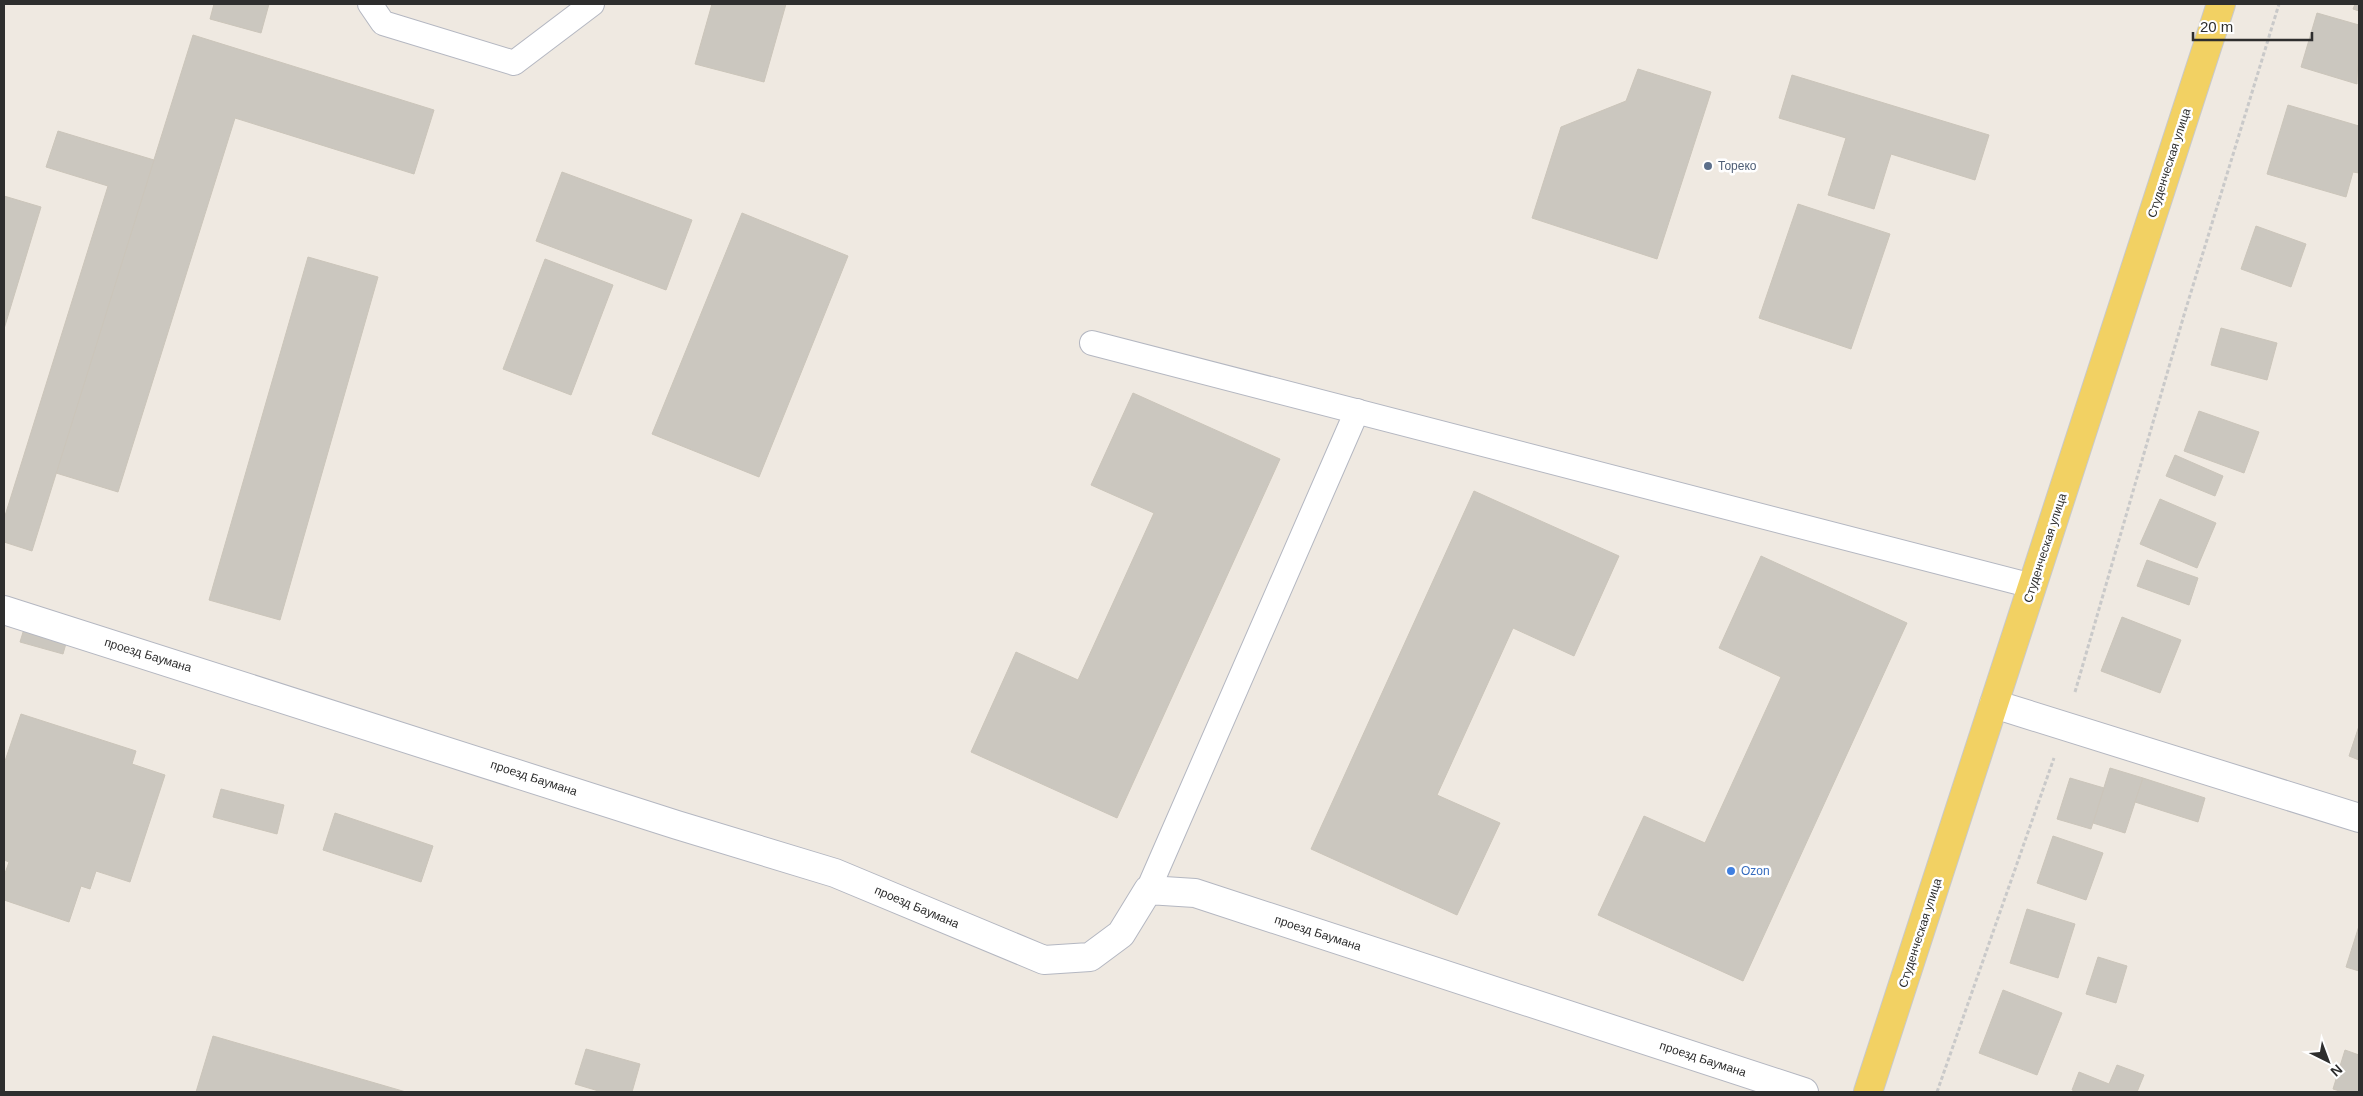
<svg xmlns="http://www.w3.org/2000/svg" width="2363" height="1096" viewBox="0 0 2363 1096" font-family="Arial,sans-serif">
	<rect width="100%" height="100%" fill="#efe9e1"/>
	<g fill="#cbc7bf" stroke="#cbc5ba">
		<path d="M214,4H269L261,33L210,19Z"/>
		<path d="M712,4H786L764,82L695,64Z"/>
		<path d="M2355,4H2359V11L2353,9Z"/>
		<path d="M2317,13L2359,25L2357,84L2301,67Z"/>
		<path d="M193,35L434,110L414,174L235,118L118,492L56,473Z"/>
		<path d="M1638,69L1711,92L1657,259L1532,218L1561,127L1626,101Z"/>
		<path d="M1792,75L1989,135L1975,180L1891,154L1874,209L1828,195L1846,138L1779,118Z"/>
		<path d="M2288,105L2359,126V173L2353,172L2346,197L2267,174Z"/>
		<path d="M58,131L154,160L32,551L4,542V519L108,186L46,167Z"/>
		<path d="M562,172L692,220L666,290L536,241Z"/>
		<path d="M4,196L41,207L4,329Z"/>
		<path d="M1798,204L1890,234L1851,349L1759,318Z"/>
		<path d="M742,213L848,256L759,477L652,434Z"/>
		<path d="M2256,226L2306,244L2291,287L2241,269Z"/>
		<path d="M308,257L378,277L280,620L209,600Z"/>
		<path d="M545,259L613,285L571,395L503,369Z"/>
		<path d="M2221,328L2277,343L2267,380L2211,365Z"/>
		<path d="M1133,393L1280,459L1117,818L971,752L1016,652L1078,680L1154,513L1091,485Z"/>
		<path d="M2199,411L2259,432L2244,473L2184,451Z"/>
		<path d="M2175,455L2223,476L2215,496L2166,476Z"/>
		<path d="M1474,491L1619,556L1574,656L1513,628L1437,795L1500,823L1457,915L1311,849Z"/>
		<path d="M2160,499L2216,523L2197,568L2140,544Z"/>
		<path d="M1761,556L1907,623L1743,981L1598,915L1644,816L1705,843L1781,677L1719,648Z"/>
		<path d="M2147,560L2198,578L2189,605L2137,586Z"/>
		<path d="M2122,617L2181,640L2160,693L2101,671Z"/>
		<path d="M24,629L67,640L63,654L20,642Z"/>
		<path d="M21,714L136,751L132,764L165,775L130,882L96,871L90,889L81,886L69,922L4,900V876L9,862L4,860V764Z"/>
		<path d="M2359,726V760L2349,756Z"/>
		<path d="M2110,768L2143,778L2125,833L2093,823Z"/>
		<path d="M2070,778L2104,788L2091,829L2057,819Z"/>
		<path d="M2143,778L2205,798L2198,822L2135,802Z"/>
		<path d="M221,789L284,805L277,834L213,817Z"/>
		<path d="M335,813L433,846L421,882L323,850Z"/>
		<path d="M2053,836L2103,853L2086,900L2037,883Z"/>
		<path d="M2027,909L2075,924L2058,978L2010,963Z"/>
		<path d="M2359,926V971L2346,967Z"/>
		<path d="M2098,957L2127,966L2116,1003L2086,994Z"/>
		<path d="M2003,990L2062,1013L2037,1075L1979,1053Z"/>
		<path d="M213,1036L406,1092H196Z"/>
		<path d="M586,1049L640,1064L632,1092H602L575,1084Z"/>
		<path d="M2345,1050L2359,1055V1092H2343L2333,1089Z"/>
		<path d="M2117,1065L2144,1075L2137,1092H2078L2072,1090L2079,1072L2109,1084Z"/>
	</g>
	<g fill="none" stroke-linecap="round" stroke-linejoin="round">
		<g stroke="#b4b7c1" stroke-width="26">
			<g id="lane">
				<path d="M370,4L383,23L514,63L592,4"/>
				<path d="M1092,343L2032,586"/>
				<path d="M1148,890L1357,411"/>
			</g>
		</g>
		<g stroke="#b4b7c1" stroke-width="30">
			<g id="street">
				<path d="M4,610L677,825L835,873L1044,960L1090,957L1121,934L1148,890L1195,893L1804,1092"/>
				<path d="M1994,704L2359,818"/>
			</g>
		</g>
		<g stroke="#c9c9c9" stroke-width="30">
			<path id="primary" d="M1868,1092L2221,4"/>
		</g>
		<g stroke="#c9c9c9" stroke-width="3" stroke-dasharray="4 2.5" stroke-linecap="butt">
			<path d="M2075,692L2184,315L2279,4"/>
			<path d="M1937,1092L2054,758"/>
		</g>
		<use href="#lane" stroke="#fff" stroke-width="24"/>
		<use href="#street" stroke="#fff" stroke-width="28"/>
		<use href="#primary" stroke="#f2d163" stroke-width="28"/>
	</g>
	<circle fill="#5c6f8a" stroke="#fff" stroke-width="2" cx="1708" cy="166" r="5"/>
	<circle fill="#3f7fe0" stroke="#fff" stroke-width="2" cx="1731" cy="871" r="5"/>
	<g text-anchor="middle" stroke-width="5" stroke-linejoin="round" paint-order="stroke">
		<g font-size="12" fill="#2e2e2e" stroke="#fff">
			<text transform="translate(2169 163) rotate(-72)" y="4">Студенческая улица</text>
			<text transform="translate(2045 548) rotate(-72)" y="4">Студенческая улица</text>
			<text transform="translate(148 655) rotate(17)" y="4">проезд Баумана</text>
			<text transform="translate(534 778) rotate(18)" y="4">проезд Баумана</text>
			<text transform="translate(917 907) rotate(23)" y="4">проезд Баумана</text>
			<text transform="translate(1318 933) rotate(18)" y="4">проезд Баумана</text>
			<text transform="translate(1920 933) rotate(-72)" y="4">Студенческая улица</text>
			<text transform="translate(1703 1059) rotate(18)" y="4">проезд Баумана</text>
		</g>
		<g font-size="12" fill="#4e5e75" stroke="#fff" text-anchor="start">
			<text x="1718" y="170">Тореко</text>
		</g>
		<g font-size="12" fill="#366cbe" stroke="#fff" text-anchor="start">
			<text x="1741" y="875">Ozon</text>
		</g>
	</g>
	<rect width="2363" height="1096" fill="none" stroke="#2e2e2e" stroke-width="10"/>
	<g transform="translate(2328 1061) rotate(138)" stroke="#ffffff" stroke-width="4" paint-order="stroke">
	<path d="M0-4L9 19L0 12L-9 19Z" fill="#2e2e2e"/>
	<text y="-8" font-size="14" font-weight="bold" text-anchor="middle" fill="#2e2e2e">N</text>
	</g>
	<path d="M2193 32v8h119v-8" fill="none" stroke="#2e2e2e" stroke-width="2.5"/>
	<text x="2200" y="32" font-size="15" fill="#2e2e2e" stroke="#ffffff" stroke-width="4" paint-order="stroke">20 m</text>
</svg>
